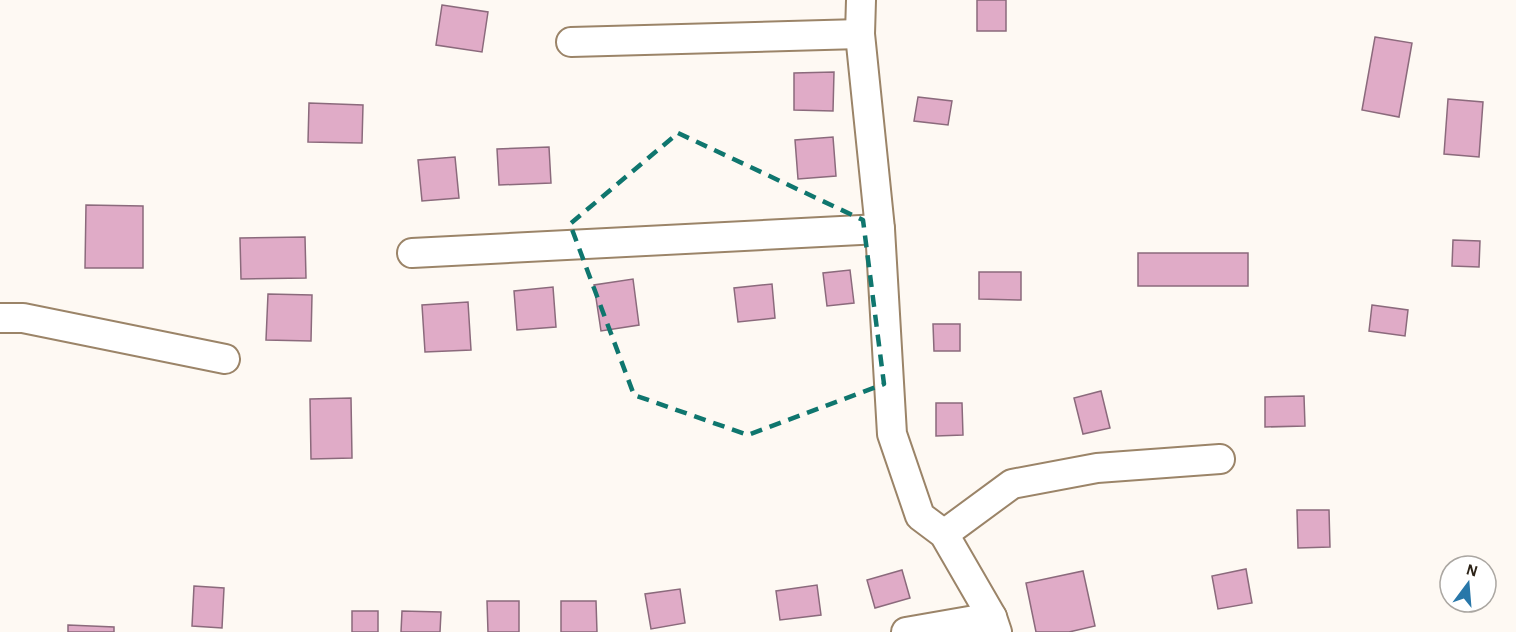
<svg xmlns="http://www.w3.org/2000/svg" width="1516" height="632" viewBox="0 0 1516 632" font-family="'Alegreya Sans',sans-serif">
	<rect width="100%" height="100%" fill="#fef9f3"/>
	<g fill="#e0abc7" stroke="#8b6a7c" stroke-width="1.5">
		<rect x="977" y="0" width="29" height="31"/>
		<path d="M442,5L488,12L482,52L436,45Z"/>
		<path d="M1375,37L1412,43L1399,117L1362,110Z"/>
		<path d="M834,72L833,111L794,110V73Z"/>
		<path d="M918,97L952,101L948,125L914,121Z"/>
		<path d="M1448,99L1483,102L1479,157L1444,154Z"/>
		<path d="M309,103L363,105L362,143L308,142Z"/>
		<path d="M833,137L836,176L798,179L795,140Z"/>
		<path d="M549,147L551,183L499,185L497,149Z"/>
		<path d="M455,157L459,198L422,201L418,160Z"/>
		<path d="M86,205L143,206V268H85Z"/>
		<path d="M305,237L306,278L241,279L240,238Z"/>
		<path d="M1453,240L1480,241L1479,267L1452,266Z"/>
		<rect x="1138" y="253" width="110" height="33"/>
		<path d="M850,270L854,303L827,306L823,273Z"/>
		<path d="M979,272H1021V300L979,299Z"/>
		<path d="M633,279L639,325L601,331L594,285Z"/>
		<path d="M772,284L775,318L738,322L734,288Z"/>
		<path d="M553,287L556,327L517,330L514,291Z"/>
		<path d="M268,294L312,295L311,341L266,340Z"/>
		<path d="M468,302L471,350L425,352L422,305Z"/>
		<path d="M1372,305L1408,310L1405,336L1369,331Z"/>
		<path d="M933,324H960V351H934Z"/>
		<path d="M1101,391L1110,428L1083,434L1074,398Z"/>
		<path d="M1304,396L1305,426L1265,427V397Z"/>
		<path d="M351,398L352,458L311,459L310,399Z"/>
		<path d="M936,403H962L963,435L936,436Z"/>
		<path d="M1297,510H1329L1330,547L1298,548Z"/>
		<path d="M1246,569L1252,603L1218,609L1212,576Z"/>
		<path d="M902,570L910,598L875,608L867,580Z"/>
		<path d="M1083,571L1095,626L1069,632H1036L1026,583Z"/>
		<path d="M817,585L821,615L780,620L776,591Z"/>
		<path d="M194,586L224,588L222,628L192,626Z"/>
		<path d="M680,589L685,623L651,629L645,594Z"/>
		<path d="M487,601H519V632H488Z"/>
		<path d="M561,601H596L597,632H561Z"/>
		<rect x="352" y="611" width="26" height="21"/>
		<path d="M402,611L441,612L440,632H401Z"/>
		<path d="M68,625L114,627V632H68Z"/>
	</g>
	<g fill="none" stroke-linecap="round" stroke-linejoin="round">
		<g stroke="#9b8468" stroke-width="32">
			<g id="minor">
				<path d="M861,0L860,34L880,229L892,434L920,516L944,534L992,617L997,632"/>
				<path d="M571,42L860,34"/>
				<path d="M412,253L880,229"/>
				<path d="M0,318H23L225,359"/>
				<path d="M944,534L1012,484L1097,468L1220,459"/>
				<path d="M906,632L992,617"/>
			</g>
		</g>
		<use href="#minor" stroke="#fff" stroke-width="28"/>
	</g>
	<path fill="none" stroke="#0f766e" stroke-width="4.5" stroke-dasharray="12 8" stroke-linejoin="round" d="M678,133L863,220L884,384L748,435L634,395L570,224Z"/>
	<g transform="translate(1468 584) rotate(16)"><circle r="28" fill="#ffffff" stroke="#aba7a2" stroke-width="1.5"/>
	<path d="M0-4.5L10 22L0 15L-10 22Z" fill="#2877a9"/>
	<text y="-9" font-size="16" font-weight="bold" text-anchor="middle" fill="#2c2317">N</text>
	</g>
</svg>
